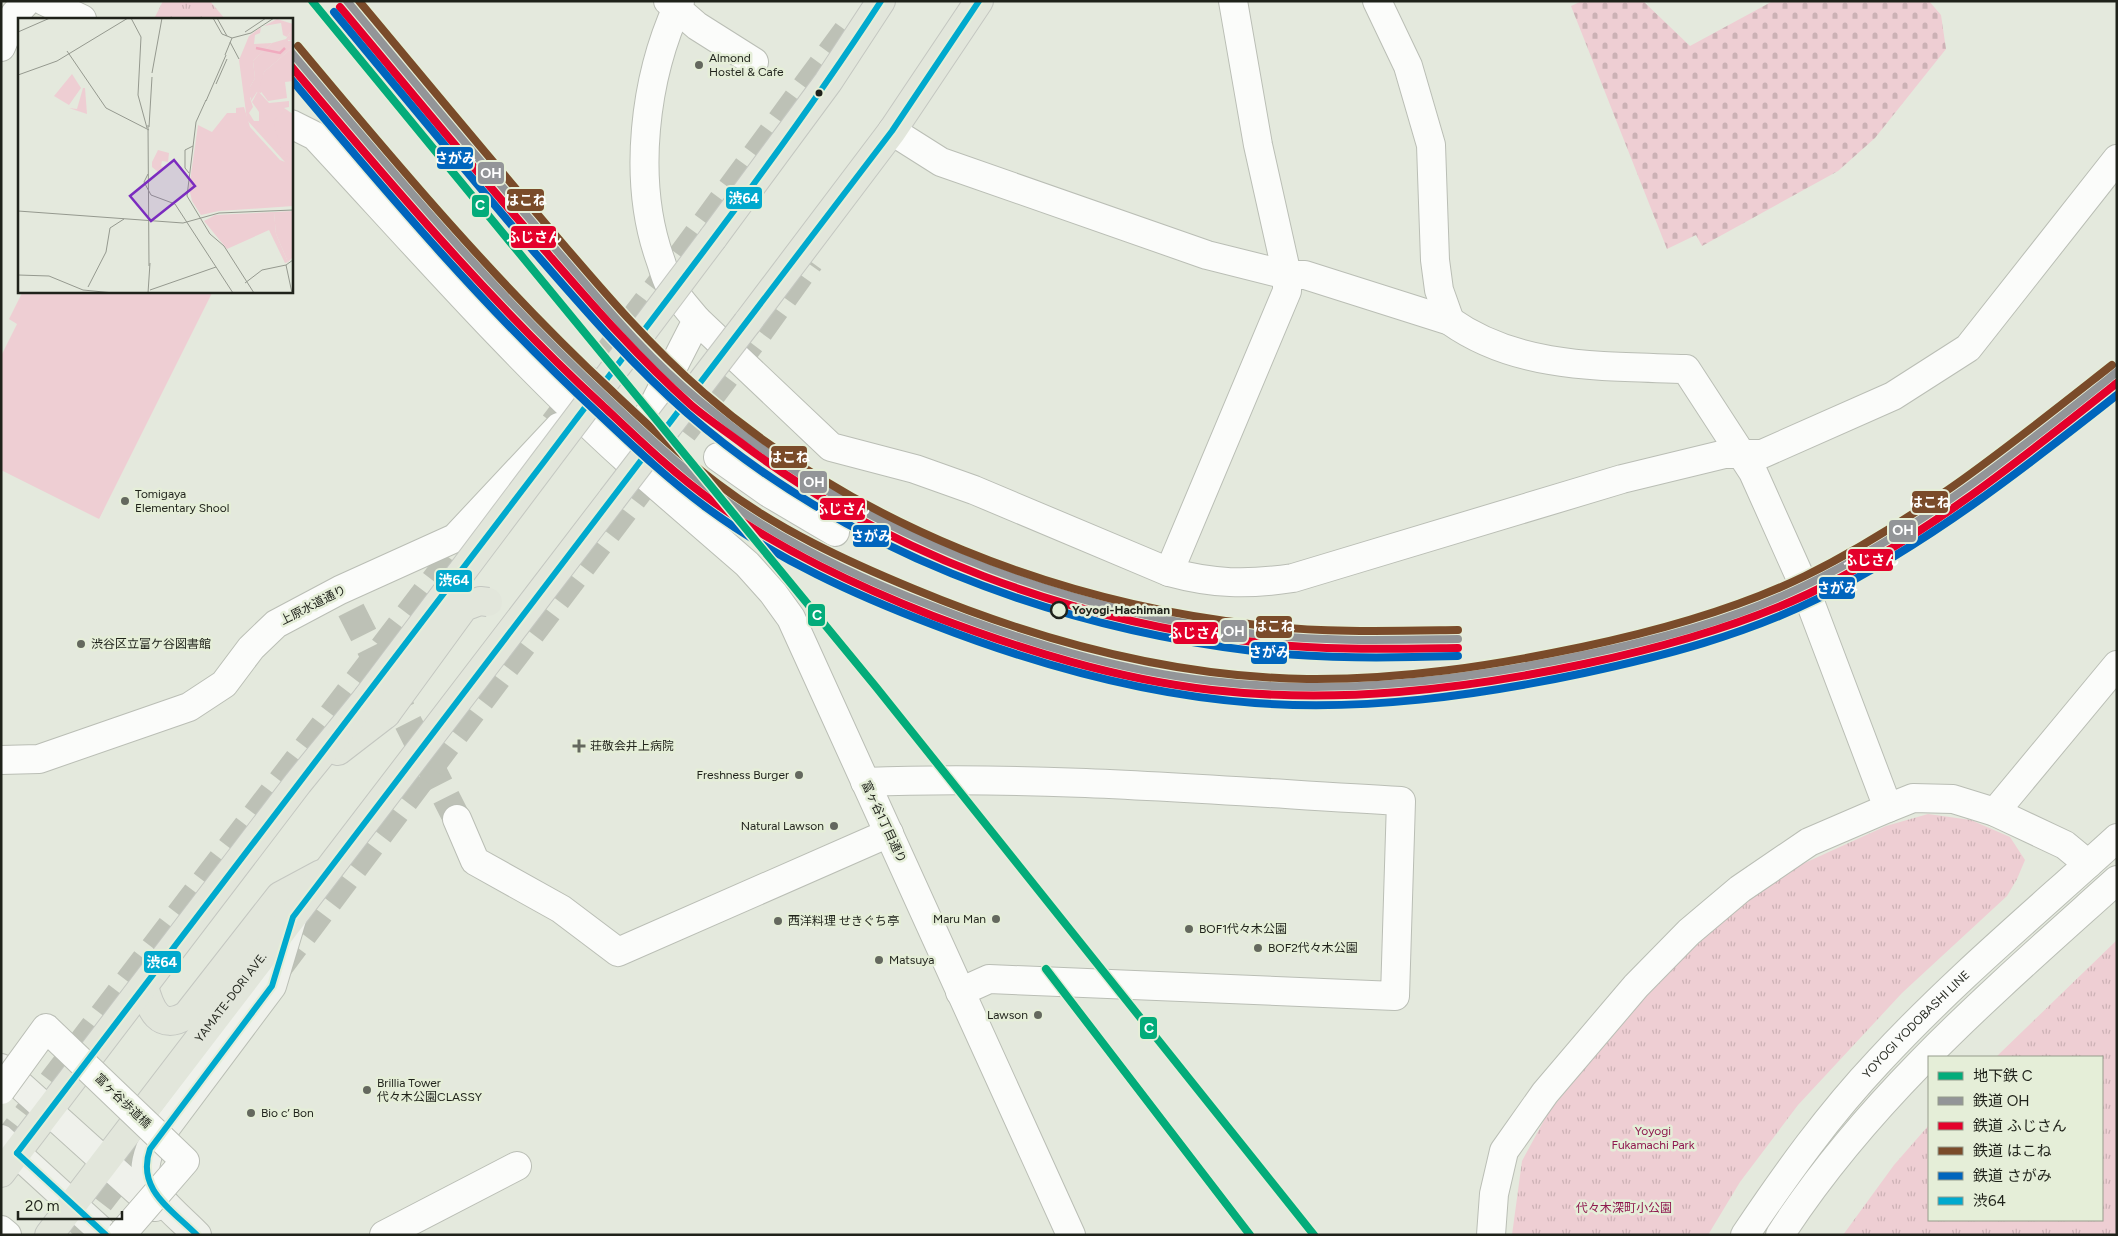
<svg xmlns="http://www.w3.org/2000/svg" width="2118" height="1236" viewBox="0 0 2118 1236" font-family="Figtree,'Noto Sans JP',sans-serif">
	<defs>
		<pattern id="cemetery-stones" width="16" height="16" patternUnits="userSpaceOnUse" patternTransform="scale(1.25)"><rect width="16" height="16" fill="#eeced3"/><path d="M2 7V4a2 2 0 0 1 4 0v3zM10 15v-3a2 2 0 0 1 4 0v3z" fill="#ccb1b5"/></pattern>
		<pattern id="park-tufts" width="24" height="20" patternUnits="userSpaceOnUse" patternTransform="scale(1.25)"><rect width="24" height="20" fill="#eeced3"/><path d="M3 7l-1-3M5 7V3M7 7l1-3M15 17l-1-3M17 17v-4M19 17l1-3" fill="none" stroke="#ccb1b5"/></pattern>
	</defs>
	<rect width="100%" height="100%" fill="#e4e9dd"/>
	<path fill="#eeced3" d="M23,291H213L99,519L1,470V356L17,324L9,319Z"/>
	<path fill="url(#cemetery-stones)" d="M1582,1H1643L1690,46L1773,1H1929L1941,15L1946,49L1875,138L1838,171L1702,246L1696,235L1667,249L1571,6Z"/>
	<g fill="url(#park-tufts)">
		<path d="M163,1H210L225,19H154Z"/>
		<path d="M1928,814L1971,820L2010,837L2025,860L2017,879L2007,896L1902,993L1798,1105L1740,1182L1708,1235H1512L1522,1161L1548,1113L1605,1042L1662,978L1747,898L1798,866L1886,826Z"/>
		<path d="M2117,940V1235H1843L1894,1165L1929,1125V1220H2102V1057H1996Z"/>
	</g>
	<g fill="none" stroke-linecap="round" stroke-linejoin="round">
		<path stroke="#bdc1b6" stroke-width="28" stroke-dasharray="28 14" stroke-linecap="butt" d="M351,610L457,819"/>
		<g stroke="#bdc1b6" stroke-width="28" stroke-dasharray="28 14" stroke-linecap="butt">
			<path d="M554,424L678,261L850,27"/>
			<path d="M278,968L759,332L810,261"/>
			<path d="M1,1149L478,524"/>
			<path d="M74,1235L155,1130"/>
		</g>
		<g stroke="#babeb5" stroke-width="30">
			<g id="pedestrian">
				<path d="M718,457L769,493L835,532"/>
				<path d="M1,1230L7,1235"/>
			</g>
		</g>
		<g stroke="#babeb5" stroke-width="30">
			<g id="minor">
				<path d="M44,1L82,19"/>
				<path d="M668,1L697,26L754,62"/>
				<path d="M1377,1L1408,66L1431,145L1435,260L1439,290L1450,321"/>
				<path d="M1,47L15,14L27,1"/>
				<path d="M291,124L315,136C417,246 515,358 626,459"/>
				<path d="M892,131L941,162L1207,255L1287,275H1305L1450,321C1519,370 1605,366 1686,369L1753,472L1804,586L1888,808L1809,842L1740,889L1689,932L1636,986L1545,1093L1504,1151L1494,1194L1491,1235"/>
				<path d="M697,320L831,447L915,469L974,490L1169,572C1213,584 1247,585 1293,578L1622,479L1725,454H1762L1893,396L1968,348L2117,159"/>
				<path d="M1169,572L1287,291V275L1258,145L1233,1"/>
				<path d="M1,760L39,759L189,707L224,684L251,648L276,624L340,590L455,538L559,427"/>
				<path d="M865,782C1044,775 1222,791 1401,801L1395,996L989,979L960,992"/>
				<path d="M1995,812L2117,665"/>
				<path d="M457,819L475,861L561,909L618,952L889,833"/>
				<path d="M384,1235L517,1166"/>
			</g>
		</g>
		<g stroke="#babeb5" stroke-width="30">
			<g id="tertiary">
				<path d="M680,1C644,77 632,180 660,259C663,267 665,277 669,284C677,297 688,309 697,320L626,459L747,564L773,593L791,618L1071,1235"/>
				<path d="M1888,808L1913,798L1953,799L1995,812L2065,845L2088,864"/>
				<path id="s1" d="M1745,1235C1786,1174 1829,1114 1879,1061C1953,981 2037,911 2117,838"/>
				<path d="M1780,1235C1869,1097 1996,989 2117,880"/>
			</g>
		</g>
		<g stroke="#babeb5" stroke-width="30">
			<g id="secondary">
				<path d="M1,1068L155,1207"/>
				<path d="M1,1139L106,1235"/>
				<path d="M197,1235C183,1220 151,1195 146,1176C144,1167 147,1157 150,1149L272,986L292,919"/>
			</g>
		</g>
		<g stroke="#c4c7c1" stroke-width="30">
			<g id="primary">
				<path d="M713,238L828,82L881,1"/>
				<path d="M747,323L892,131L979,1"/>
				<path d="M338,751L386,714"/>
				<path d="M144,986C150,1009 159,1032 187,1015L280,896L321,874"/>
				<path d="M1,1173L298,783L367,698"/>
				<path id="s2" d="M49,1235L612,499"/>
			</g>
		</g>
		<use href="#pedestrian" stroke="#fbfcfa" stroke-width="28"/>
		<use href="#minor" stroke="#fbfcfa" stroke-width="28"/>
		<use href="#tertiary" stroke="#fbfcfa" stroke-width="28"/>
		<use href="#secondary" stroke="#eff1eb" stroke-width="28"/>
		<use href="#primary" stroke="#e2e6db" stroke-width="28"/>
		<g stroke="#babeb5" stroke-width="30" stroke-linecap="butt">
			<path id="pedestrian-bridge" d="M1,1090L46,1028L185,1161L121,1235"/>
		</g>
		<g stroke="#c4c7c1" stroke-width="30" stroke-linecap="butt">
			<g id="primary-bridge">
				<path d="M612,499L747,323"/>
				<path d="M367,698L713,238"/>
				<path d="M386,714L464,607L480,601L488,602"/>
			</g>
		</g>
		<use href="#pedestrian-bridge" stroke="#fbfcfa" stroke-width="28"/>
		<use href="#primary-bridge" stroke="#e2e6db" stroke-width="28"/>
		<g stroke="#e5eed8" stroke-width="10">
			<g id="bus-1">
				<path d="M17,1153C202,909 390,667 574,422C679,284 786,147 881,1"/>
				<path d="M17,1153L106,1235"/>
				<path d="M197,1235C171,1209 136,1189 150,1149L272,986L293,917L892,131L979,1"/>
			</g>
		</g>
		<use href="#bus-1" stroke="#00a9ce" stroke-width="6"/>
		<g stroke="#e5eed8" stroke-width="11">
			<g id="rail-1">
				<path d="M347,1C415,83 483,165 552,245C599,299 645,356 701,402C858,532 1053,609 1255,634C1323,642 1390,640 1458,639"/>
				<path d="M291,52C393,173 494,293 609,400C643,432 677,464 714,492C780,541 856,577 932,606C1022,641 1115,670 1211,681C1336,696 1461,681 1584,655C1660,639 1737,619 1808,584C1921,529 2019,450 2117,372"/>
			</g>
		</g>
		<g stroke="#e5eed8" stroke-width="11">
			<g id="rail-2">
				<path d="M340,7C407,87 473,168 542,247C589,301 637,357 691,405C706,418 724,430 740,442C888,555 1070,620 1254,642C1322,651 1390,649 1458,648"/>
				<path d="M291,66C390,183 489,301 602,405C638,439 674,474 715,503C782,551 857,586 933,616C1023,650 1116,679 1212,690C1337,704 1461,690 1584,664C1660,648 1737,627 1808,594C1921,540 2019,461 2117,383"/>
			</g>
		</g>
		<g stroke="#e5eed8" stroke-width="11">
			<g id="rail-3">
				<path d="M359,1C425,80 490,159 557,237C603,291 650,346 704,393C856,525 1059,603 1257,625C1324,633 1391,631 1458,630"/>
				<path d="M298,46C398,166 499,286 614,393C647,424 681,456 718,484C777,529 846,561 914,589C1039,641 1172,677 1307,679C1400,680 1491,666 1582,647C1658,631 1735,610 1805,576C1917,521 2014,442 2112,365"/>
			</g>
		</g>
		<g stroke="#e5eed8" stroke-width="11">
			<g id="rail-4">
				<path d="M334,12C401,93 468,174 536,254C584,309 632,365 687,413C843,549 1049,626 1253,651C1321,659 1390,658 1458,656"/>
				<path d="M291,79C390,197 489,313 602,417C636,449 670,481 707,508C776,559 855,595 934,625C1037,665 1144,695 1255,703C1365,711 1476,696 1584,673C1664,656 1744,635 1817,599C1926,545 2022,470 2117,395"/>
			</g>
		</g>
		<use href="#rail-1" stroke="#939598" stroke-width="8"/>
		<use href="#rail-2" stroke="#e4002b" stroke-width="8"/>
		<use href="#rail-3" stroke="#7a4b2a" stroke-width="8"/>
		<use href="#rail-4" stroke="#0065bd" stroke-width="8"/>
		<g stroke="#e5eed8" stroke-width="11">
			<g id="metro-1">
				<path d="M312,1L876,687L1314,1235"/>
				<path d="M1046,969L1250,1235"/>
			</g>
		</g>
		<use href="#metro-1" stroke="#03ac7a" stroke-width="8"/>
	</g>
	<g fill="#64685e" stroke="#e5eed8" stroke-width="2">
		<circle cx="699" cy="65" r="5"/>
		<circle cx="125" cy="501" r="5"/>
		<circle cx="81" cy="644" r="5"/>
		<path d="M576.5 738.5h5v5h5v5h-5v5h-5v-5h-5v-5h5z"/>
		<circle cx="799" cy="775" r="5"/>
		<circle cx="834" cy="826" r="5"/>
		<circle cx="996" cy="919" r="5"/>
		<circle cx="778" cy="921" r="5"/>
		<circle cx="1189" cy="929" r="5"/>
		<circle cx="1258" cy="948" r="5"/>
		<circle cx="879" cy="960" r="5"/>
		<circle cx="1038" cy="1015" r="5"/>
		<circle cx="367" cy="1090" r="5"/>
		<circle cx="251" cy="1113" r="5"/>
	</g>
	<circle fill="#1f221a" stroke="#e5eed8" stroke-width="2" cx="819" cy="93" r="4.5"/>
	<circle fill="#e5eed8" stroke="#1f221a" stroke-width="2.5" cx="1059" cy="610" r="8"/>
	<g text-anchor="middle" stroke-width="5" stroke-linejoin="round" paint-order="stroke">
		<g font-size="12" fill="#1f221a" stroke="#e5eed8" text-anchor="start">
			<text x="709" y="62">Almond<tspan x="709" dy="14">Hostel &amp; Cafe</tspan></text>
			<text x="135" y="498">Tomigaya<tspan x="135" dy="14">Elementary Shool</tspan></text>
			<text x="91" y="648">渋谷区立富ケ谷図書館</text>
			<text x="590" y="750">荘敬会井上病院</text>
			<text x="789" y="779" text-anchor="end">Freshness Burger</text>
			<text x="824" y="830" text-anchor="end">Natural Lawson</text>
			<text x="986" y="923" text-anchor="end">Maru Man</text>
			<text x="788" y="925">西洋料理 せきぐち亭</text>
			<text x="1199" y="933">BOF1代々木公園</text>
			<text x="1268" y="952">BOF2代々木公園</text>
			<text x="889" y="964">Matsuya</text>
			<text x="1028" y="1019" text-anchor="end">Lawson</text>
			<text x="377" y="1087">Brillia Tower<tspan x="377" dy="14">代々木公園CLASSY</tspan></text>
			<text x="261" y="1117">Bio c’ Bon</text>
		</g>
		<g font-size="12" fill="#1f221a" stroke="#e5eed8">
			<text transform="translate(313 605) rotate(-27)" y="4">上原水道通り</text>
			<text transform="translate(884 822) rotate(65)" y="4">富ヶ谷1丁目通り</text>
			<text dy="4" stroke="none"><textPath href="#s2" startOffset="299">YAMATE-DORI AVE.</textPath></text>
			<text dy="4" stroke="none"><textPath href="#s1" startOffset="272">YOYOGI YODOBASHI LINE</textPath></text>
			<text transform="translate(123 1101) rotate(44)" y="4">富ヶ谷歩道橋</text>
		</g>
		<g font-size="12" font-weight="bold" fill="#1f221a" stroke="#e5eed8" text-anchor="start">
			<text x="1072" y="614">Yoyogi-Hachiman</text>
		</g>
		<g font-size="12" fill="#8f194f" stroke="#e5eed8">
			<text x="1653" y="1135">Yoyogi<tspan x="1653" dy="14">Fukamachi Park</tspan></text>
			<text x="1624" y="1212">代々木深町小公園</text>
		</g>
	</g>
	<g transform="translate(18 18)">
		<rect width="275" height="275" fill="#e4e9dd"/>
		<path d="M273,13L270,23H275V29L246,54L243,75L239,74L233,83L232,69L237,60L235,43L254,25L268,21ZM54,56L63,70L51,87L36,78ZM275,193V239L270,244L258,216L256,194Z" fill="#eeced3"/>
		<path d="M259,1L275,6V23L270,22L273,13L269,19L265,17L263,5L246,8ZM243,9L242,15L237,17L236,26L254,25L235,43L237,60L232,69L236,76L232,80L235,89L231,95L236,103H241V94L234,84L240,73L251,85L271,83V89L266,90L275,96V153L229,102L221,42L231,18ZM275,29V63L267,64L269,80L250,83L241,71L246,54ZM140,132L151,135L150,144L144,143L143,148L146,149L140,154L134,149V144Z" fill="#eeced3"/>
		<path d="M65,70H67L69,96L51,90L59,91ZM226,89L232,109L262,142L275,147V188L201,193L183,197L174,183L171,170L180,107L194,114L209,95H218V90ZM256,194L258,216L270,244L267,245L251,212L209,231L186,203L197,197Z" fill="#eeced3"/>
		<path d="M267,93L275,97V141L265,137L255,103Z" fill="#eeced3"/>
		<path fill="none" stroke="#f0abbf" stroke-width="2.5" d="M238,30L262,35L267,30"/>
		<path fill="none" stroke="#95998f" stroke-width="1" d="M113,0L123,19L120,77L129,110M195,0L204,16L214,20L233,15L256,0M199,0L209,18M0,14L32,0M227,14L248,0M212,24L221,41M49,33L88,90L131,112M207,37L214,20M134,55L144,0M0,57L39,43L110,0M198,66L209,41M188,82L178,104L169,178L192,216L206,228L236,275M188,83L208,37M130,107L131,248M131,109L134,59M171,155L167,150V132L175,128M130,156L126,164L133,177L157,186L215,275M0,193L165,205L201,195L275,192M268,247L274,275M0,257L31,258L65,272L96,275M227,265L244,252L268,247L275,242M70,269L88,234L92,210L106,201M132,272L198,249M130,275L132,245"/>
		<path fill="#7b2cbf" fill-opacity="0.15" stroke="#7b2cbf" stroke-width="2.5" d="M156,142L177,168L133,203L112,178Z"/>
		<rect width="275" height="275" fill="none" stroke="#1f221a" stroke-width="2.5"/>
	</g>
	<g stroke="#e5eed8" stroke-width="2">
		<rect x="436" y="146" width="38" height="24" rx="5" fill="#0065bd"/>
		<rect x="477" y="161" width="28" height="24" rx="5" fill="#939598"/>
		<rect x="725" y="186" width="38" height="24" rx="5" fill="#00a9ce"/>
		<rect x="506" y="188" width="39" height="24" rx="5" fill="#7a4b2a"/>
		<rect x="471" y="194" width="19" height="24" rx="5" fill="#03ac7a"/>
		<rect x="510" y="225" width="47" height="24" rx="5" fill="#e4002b"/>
		<rect x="770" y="445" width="38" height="24" rx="5" fill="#7a4b2a"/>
		<rect x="799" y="470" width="29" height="24" rx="5" fill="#939598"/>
		<rect x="1911" y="490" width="38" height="24" rx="5" fill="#7a4b2a"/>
		<rect x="819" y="497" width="47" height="24" rx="5" fill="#e4002b"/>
		<rect x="1888" y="519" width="29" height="24" rx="5" fill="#939598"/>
		<rect x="852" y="524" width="38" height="24" rx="5" fill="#0065bd"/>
		<rect x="1847" y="548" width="47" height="24" rx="5" fill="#e4002b"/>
		<rect x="435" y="569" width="38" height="24" rx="5" fill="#00a9ce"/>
		<rect x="1818" y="576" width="38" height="24" rx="5" fill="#0065bd"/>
		<rect x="807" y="603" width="19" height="24" rx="5" fill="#03ac7a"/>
		<rect x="1255" y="615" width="38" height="24" rx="5" fill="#7a4b2a"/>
		<rect x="1220" y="619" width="28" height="24" rx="5" fill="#939598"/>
		<rect x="1172" y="621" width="47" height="24" rx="5" fill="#e4002b"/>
		<rect x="1250" y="641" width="38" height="24" rx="5" fill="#0065bd"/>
		<rect x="143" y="950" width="39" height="24" rx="5" fill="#00a9ce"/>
		<rect x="1139" y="1016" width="19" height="24" rx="5" fill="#03ac7a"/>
	</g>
	<g font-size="14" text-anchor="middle" font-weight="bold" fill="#fff">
		<text x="455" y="163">さがみ</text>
		<text x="491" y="178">OH</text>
		<text x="744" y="203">渋64</text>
		<text x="526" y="205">はこね</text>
		<text x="480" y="210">C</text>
		<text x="534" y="242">ふじさん</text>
		<text x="789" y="462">はこね</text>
		<text x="814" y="487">OH</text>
		<text x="1930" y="507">はこね</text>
		<text x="842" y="514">ふじさん</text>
		<text x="1903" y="535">OH</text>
		<text x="871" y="541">さがみ</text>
		<text x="1871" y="565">ふじさん</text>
		<text x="454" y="585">渋64</text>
		<text x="1837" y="593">さがみ</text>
		<text x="817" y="620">C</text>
		<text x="1274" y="631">はこね</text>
		<text x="1234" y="636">OH</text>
		<text x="1196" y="638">ふじさん</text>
		<text x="1269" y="657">さがみ</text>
		<text x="162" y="967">渋64</text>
		<text x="1149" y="1033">C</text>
	</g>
	<rect width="2118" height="1236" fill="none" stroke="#1f221a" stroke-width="5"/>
	<rect x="1928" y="1056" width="175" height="165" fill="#e5eed8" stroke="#969c8c"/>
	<rect x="1938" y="1072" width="25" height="8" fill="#03ac7a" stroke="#969c8c"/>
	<text x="1973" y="1081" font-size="15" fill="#1f221a">地下鉄 C</text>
	<rect x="1938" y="1097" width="25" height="8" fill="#939598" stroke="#969c8c"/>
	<text x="1973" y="1106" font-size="15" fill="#1f221a">鉄道 OH</text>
	<rect x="1938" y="1122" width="25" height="8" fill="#e4002b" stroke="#969c8c"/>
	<text x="1973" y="1131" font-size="15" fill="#1f221a">鉄道 ふじさん</text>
	<rect x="1938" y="1147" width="25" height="8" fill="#7a4b2a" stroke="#969c8c"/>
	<text x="1973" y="1156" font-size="15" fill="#1f221a">鉄道 はこね</text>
	<rect x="1938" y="1172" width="25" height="8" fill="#0065bd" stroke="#969c8c"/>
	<text x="1973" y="1181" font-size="15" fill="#1f221a">鉄道 さがみ</text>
	<rect x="1938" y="1197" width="25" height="8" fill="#00a9ce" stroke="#969c8c"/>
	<text x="1973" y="1206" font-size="15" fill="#1f221a">渋64</text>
	<path d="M18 1211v8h104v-8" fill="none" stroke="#1f221a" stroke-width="2.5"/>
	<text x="25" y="1211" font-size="15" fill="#1f221a" stroke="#e5eed8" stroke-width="4" paint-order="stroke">20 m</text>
</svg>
